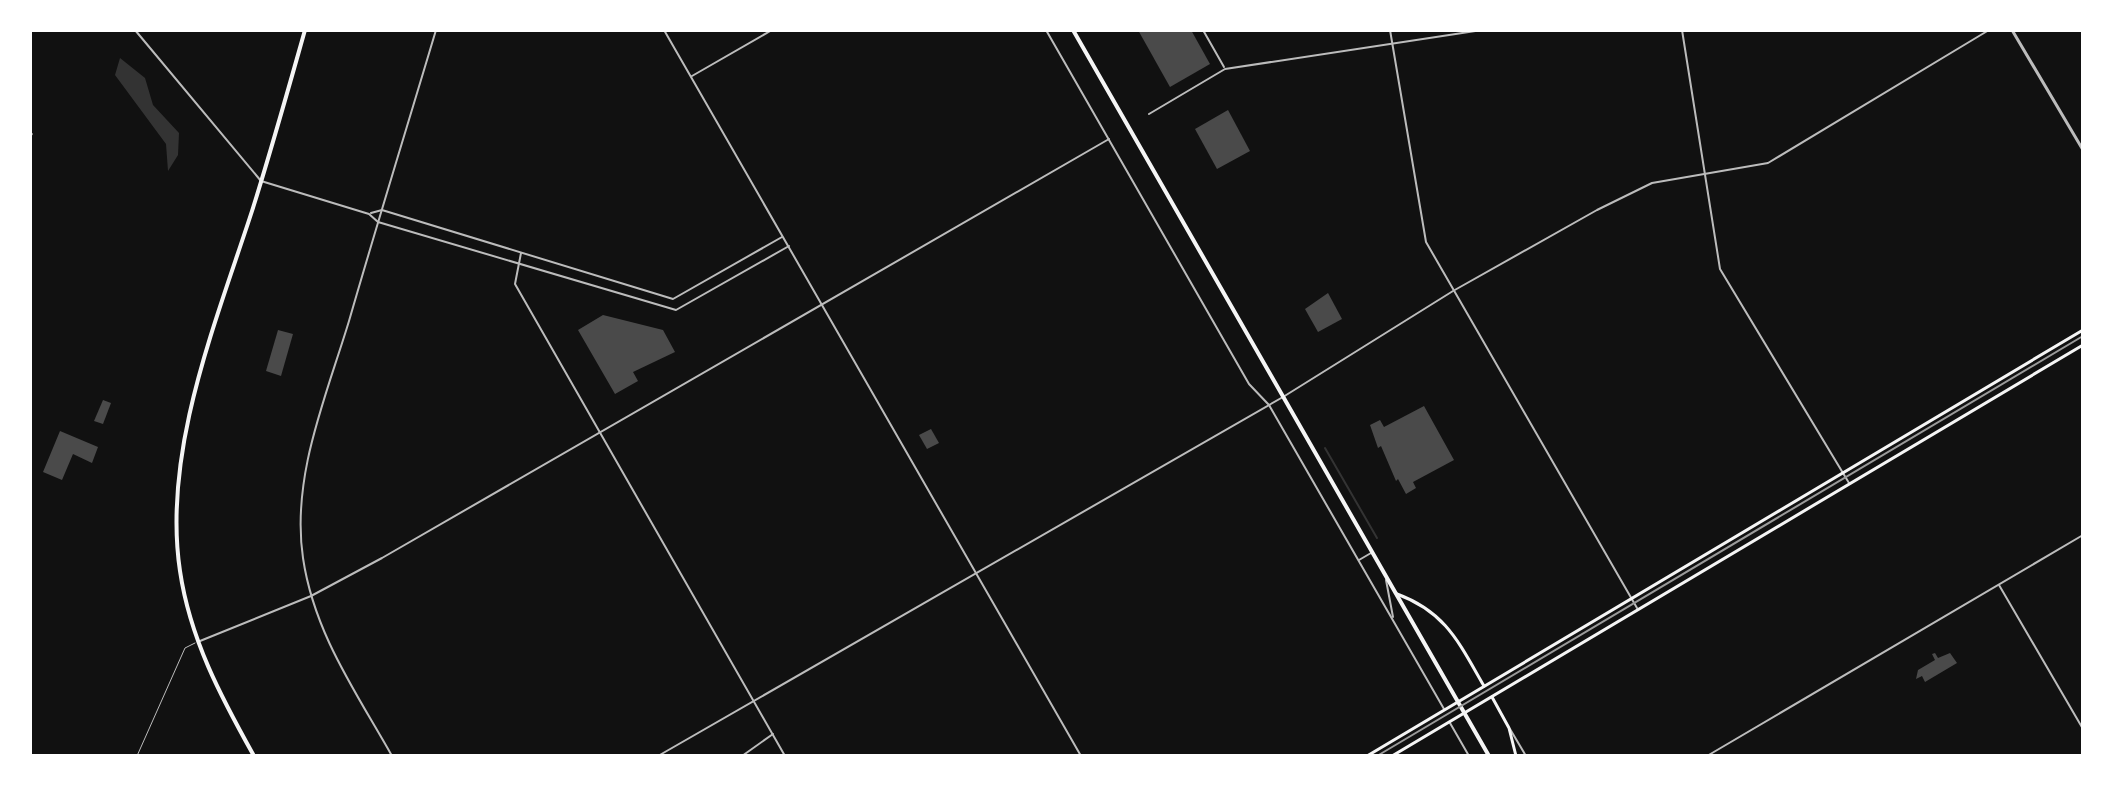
<svg xmlns="http://www.w3.org/2000/svg" width="2113" height="786" viewBox="0 0 2113 786" font-family="'Sofia Sans Condensed',sans-serif">
	<rect width="100%" height="100%" fill="#111"/>
	<path fill="#333" d="M120,58L145,78L153,105L179,133L178,155L168,171L166,144L115,75Z"/>
	<g fill="none" stroke-linecap="round" stroke-linejoin="round">
		<path stroke="#333" stroke-width="2" d="M1325,448L1377,538"/>
	</g>
	<g fill="#4a4a4a">
		<path d="M1138,30H1191L1210,64L1170,87Z"/>
		<path d="M1228,110L1250,151L1217,169L1195,129Z"/>
		<path d="M1328,293L1342,319L1318,332L1305,309Z"/>
		<path d="M603,315L663,330L675,352L633,372L638,381L615,394L578,330Z"/>
		<path d="M278,330L293,334L281,376L266,371Z"/>
		<path d="M103,400L111,403L103,424L94,421Z"/>
		<path d="M1424,406L1454,460L1413,482L1416,488L1406,494L1398,479L1396,481L1381,446L1378,448L1370,425L1380,420L1384,427Z"/>
		<path d="M931,429L939,443L927,449L919,435Z"/>
		<path d="M60,431L98,447L92,463L73,454L62,480L43,472Z"/>
		<path d="M1935,653L1938,658L1950,653L1957,663L1925,682L1922,676L1916,679L1918,670L1935,660L1932,654Z"/>
	</g>
	<g fill="none" stroke-linecap="round" stroke-linejoin="round">
		<path stroke="#bcbcbc" stroke-width="1" d="M137,756L185,648L195,643"/>
		<g stroke="#bcbcbc" stroke-width="2">
			<path d="M135,30L261,181L369,214L378,222L676,310L789,246"/>
			<path d="M664,30L1081,756"/>
			<path d="M1046,30L1249,384L1269,405L1444,709"/>
			<path d="M1203,30L1224,67"/>
			<path d="M1390,30L1426,242L1637,608"/>
			<path d="M1682,30L1720,269L1849,483"/>
			<path d="M692,76L772,30"/>
			<path d="M1149,114L1225,69L1482,30"/>
			<path d="M371,213L382,210L673,299L782,237"/>
			<path d="M521,253L515,284L785,756"/>
			<path d="M1359,560L1371,553"/>
			<path d="M1386,580L1393,617"/>
			<path d="M1999,585L2083,729"/>
			<path d="M200,641L311,596L382,558L1109,139"/>
			<path d="M1450,723L1469,756"/>
			<path d="M1510,729L1526,756"/>
			<path d="M392,756C356,692 314,633 303,558C291,477 326,397 349,321C377,224 407,127 436,30"/>
			<path d="M658,756L1283,397L1453,291L1597,210L1652,183L1768,163L1989,30"/>
			<path d="M742,756L773,734"/>
			<path d="M1707,756L2083,535"/>
		</g>
		<path stroke="#bcbcbc" stroke-width="3" d="M2012,30L2083,150"/>
		<g stroke="#f5f5f5" stroke-width="3">
			<path d="M1397,594C1446,612 1459,643 1484,686"/>
			<path d="M1492,697L1509,728L1516,756"/>
			<path d="M1367,756L2083,330"/>
			<path d="M1392,756L2083,345"/>
		</g>
		<path stroke="#f5f5f5" stroke-width="4" d="M1073,30L1489,756"/>
		<path stroke="#f5f5f5" stroke-width="4" d="M254,756C221,697 190,639 180,571C162,452 216,322 252,211C271,151 288,90 305,30"/>
		<path stroke="#9a9a9a" stroke-width="2" d="M1377,756L2083,336"/>
		<path stroke="#9a9a9a" stroke-width="2" d="M30,136L32,134"/>
	</g>
	<rect width="2113" height="786" fill="none" stroke="#ffffff" stroke-width="64"/>
</svg>
